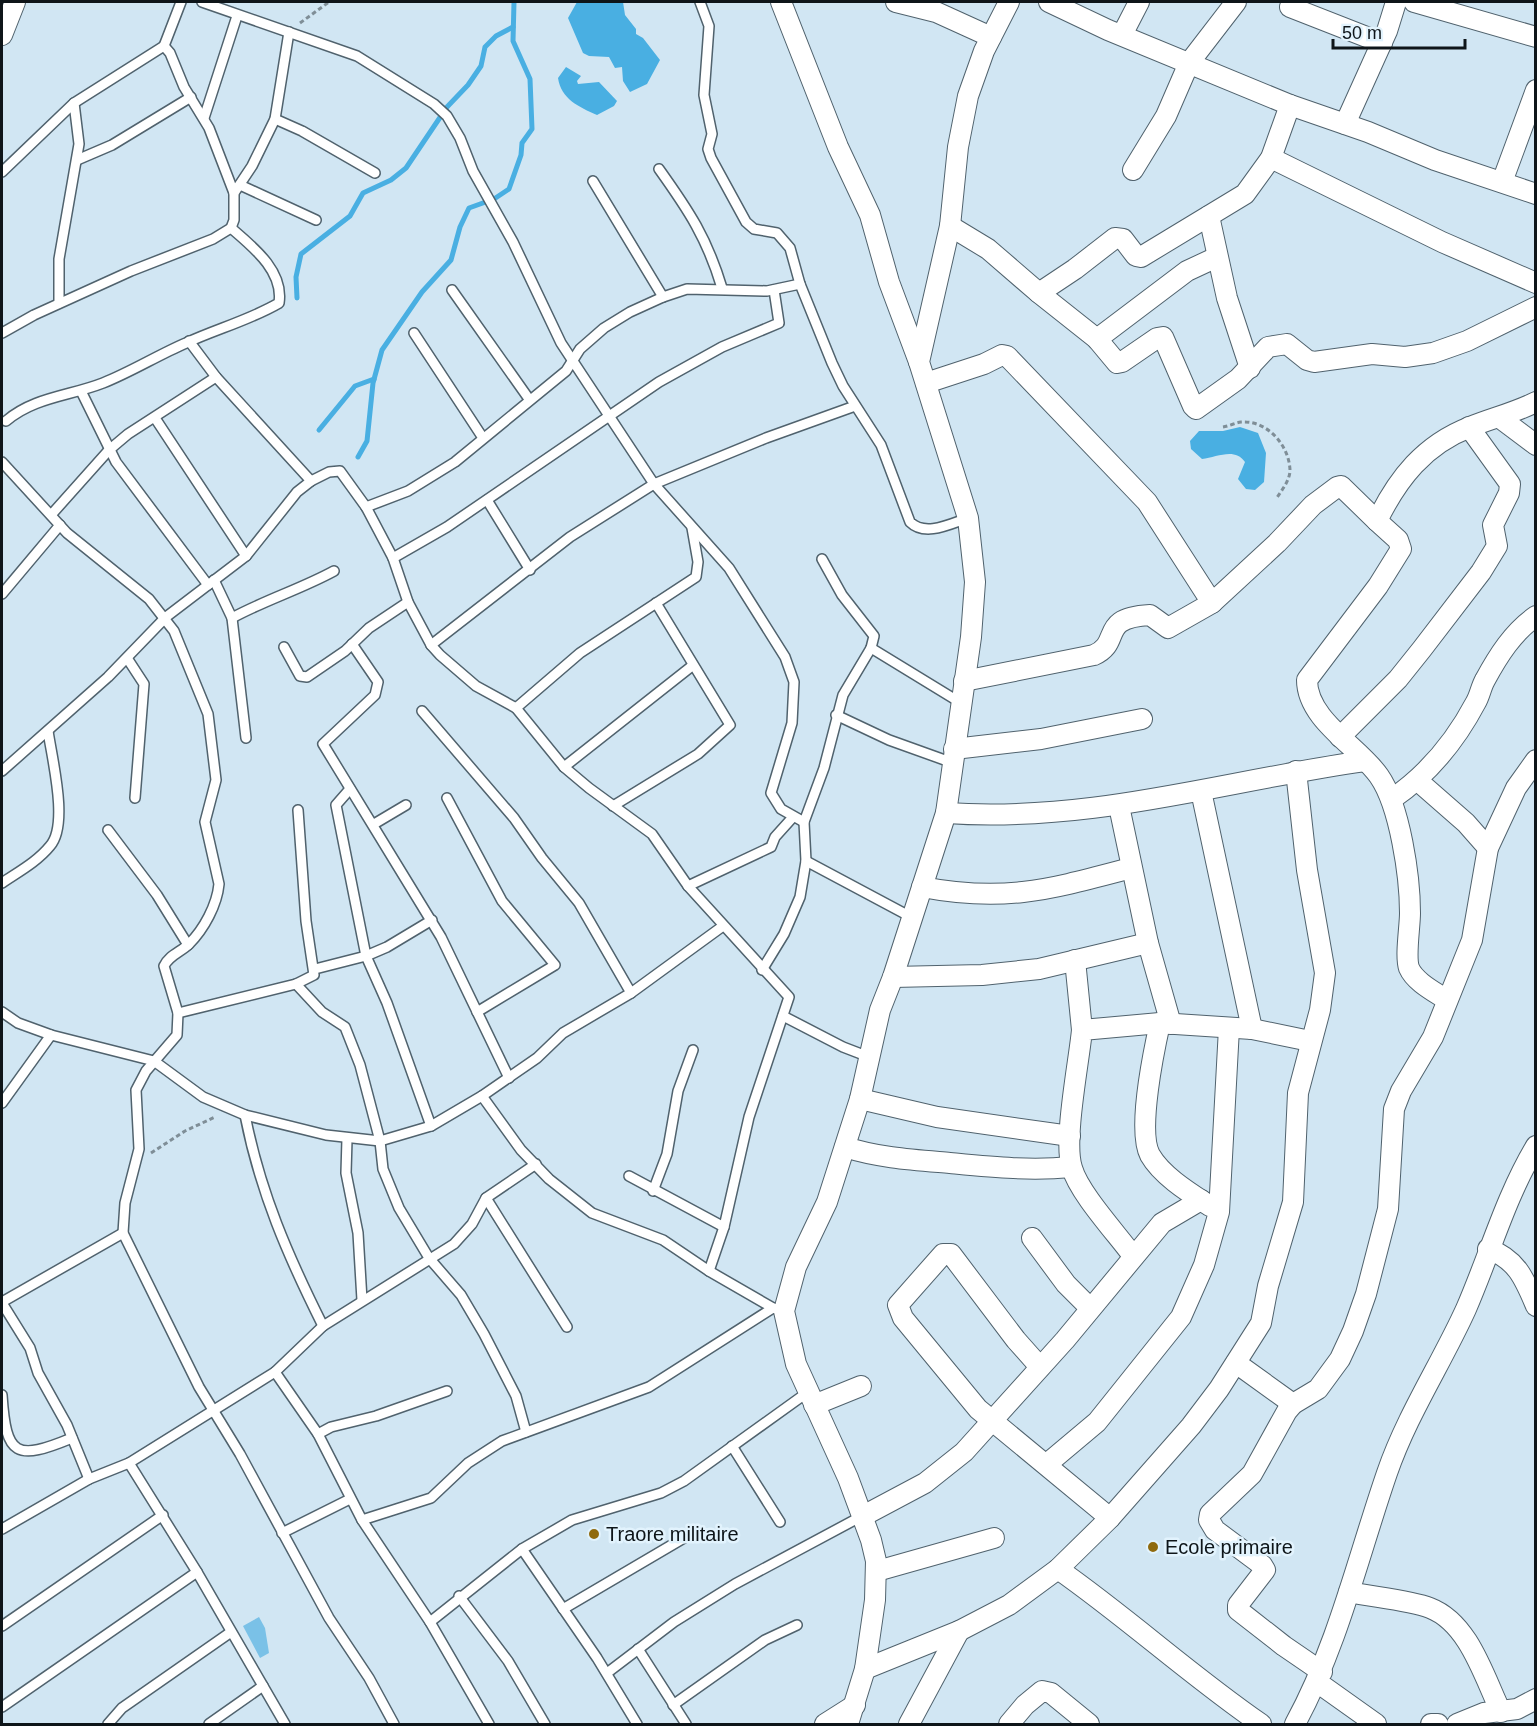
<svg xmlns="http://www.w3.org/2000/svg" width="1537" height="1726" viewBox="0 0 1537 1726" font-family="Arial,sans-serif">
	<rect width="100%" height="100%" fill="#d1e6f3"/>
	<path fill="#7ac1e7" d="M259,1617L265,1628L269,1653L260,1658L243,1626Z"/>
	<g fill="#49afe2">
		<path d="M577,2H623L625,15L636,29V34L643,38L660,60L647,84L630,92L623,81L622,67L615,68L609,57L589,56L583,53L568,18Z"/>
		<path d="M566,67L581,76L577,81L578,84L599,82L617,101L614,106L597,115C579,107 561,99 558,78Z"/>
		<path d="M1240,427L1258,433L1266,453L1264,482L1255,490L1246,489L1238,479L1245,462C1235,447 1217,457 1202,459L1191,449L1190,441L1199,431H1223Z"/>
	</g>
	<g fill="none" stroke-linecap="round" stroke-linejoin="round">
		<g stroke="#49afe2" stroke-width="5">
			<path d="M297,298L296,277L301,254L350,216L363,193L391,180L406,168L447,107L468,85L481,66L485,47L496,36L513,27"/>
			<path d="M319,430L355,386L374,379"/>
			<path d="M358,457L367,441L373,383L382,350L422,292L451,260L460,227L469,208L494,199L509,189L521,155L522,143L532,129L530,79L513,41L514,2"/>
		</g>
		<g stroke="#50626d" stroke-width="12">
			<g id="lane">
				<path d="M202,2L357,56L434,104L447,116L460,138L473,171L513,242L561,343L654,484L729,568L785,657L794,682L792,723L771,793L781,809L804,822"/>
				<path d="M700,2L709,26L704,95L712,134L708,149L711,158L746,222L754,229L777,233L790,248L800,284L832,363L843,386L881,445L910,522C925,537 950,524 968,518"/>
				<path d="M164,46L181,2"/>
				<path d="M204,118L237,16"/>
				<path d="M275,119L302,131L375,173"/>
				<path d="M77,160L112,145L191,97"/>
				<path d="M659,169C689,211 707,238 722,288"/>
				<path d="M2,172L74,103L164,46L170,53L184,87L209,128L234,193"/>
				<path d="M593,181L663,297"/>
				<path d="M240,185L316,220"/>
				<path d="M452,290L529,399"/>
				<path d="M59,303V259L79,144L74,103"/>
				<path d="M2,333L34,315L131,271L213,239L231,228L234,220V193L252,166L275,119L289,32"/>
				<path d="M414,333L483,438"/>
				<path d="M189,341L216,377L311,481"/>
				<path d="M81,391L116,462L208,585"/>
				<path d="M155,418L246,556"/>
				<path d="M6,421C34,397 70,396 103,383C131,372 158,355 186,343C216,329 250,320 279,303C284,271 253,247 231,228"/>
				<path d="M2,462L67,533L149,599L174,631L208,714L216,780L205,822L219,884C217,905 204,929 189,944C181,952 169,955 164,966L178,1013L177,1035L146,1071L136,1090L139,1149L125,1203L123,1233L199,1387L240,1454L329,1618L369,1678L394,1724"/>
				<path d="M487,500L530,570"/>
				<path d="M366,507L408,491L455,462L566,371L580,349L604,328L630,312L663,297L687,289L767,291L800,284"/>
				<path d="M51,515L109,450L128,434L216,377"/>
				<path d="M393,558L447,527L659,382L722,347L779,323L774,290"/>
				<path d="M822,559L842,595L874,636L871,648L961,703"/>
				<path d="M214,580L232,618L246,738"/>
				<path d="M2,594L60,525"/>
				<path d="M232,618C265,600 301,589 334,571"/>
				<path d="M352,644L378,682L375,695L323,744L441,937L509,1078"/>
				<path d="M431,645L570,537L654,484L766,438L855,406"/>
				<path d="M284,647L300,676L307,677L345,651L369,628L408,602"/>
				<path d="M127,658L144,684L135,798"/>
				<path d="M516,708L580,653L696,577L698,562L692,528"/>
				<path d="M422,711L514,818L542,858L579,903L631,993"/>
				<path d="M836,715L889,740L953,763"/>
				<path d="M564,767L692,666"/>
				<path d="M2,771L108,677L166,617L246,556L297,492L311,481L329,472L340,471L366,507L393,558L408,602L431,645L440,655L476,686L516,708L564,767L589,788L652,834L688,886L789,997L749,1117L724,1227L709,1271"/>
				<path d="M350,789L336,805L366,956L387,1003L431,1126"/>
				<path d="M447,798L502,901L555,965L477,1012"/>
				<path d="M613,806L698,754L730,725L656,603"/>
				<path d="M374,824L406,805"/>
				<path d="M108,830L157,895L188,945"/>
				<path d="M806,861L911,917"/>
				<path d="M2,883C18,872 37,862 50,846C69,825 52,759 48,731"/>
				<path d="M688,886L771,847L775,837L793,817"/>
				<path d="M315,969L366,956L387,947L432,920"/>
				<path d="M762,970L784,934L800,897L806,861L804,822L824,768L843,695L871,648"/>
				<path d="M296,984L322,1012L345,1027L360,1065L380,1141L383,1169L399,1208L429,1258L461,1295L484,1334L516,1396L526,1432"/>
				<path d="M2,1012L18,1023L51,1035L154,1061L203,1097L245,1115L326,1135L380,1141L431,1126L482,1096L537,1058L563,1033L631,993L723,926"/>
				<path d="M178,1013L296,984L314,975L306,921L298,810"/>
				<path d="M783,1016L843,1047L869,1057"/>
				<path d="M482,1096L521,1150L549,1179L592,1213L663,1240L709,1271L773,1308"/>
				<path d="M2,1103L51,1035"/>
				<path d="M245,1115C260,1192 288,1256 323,1326"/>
				<path d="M347,1139L346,1173L358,1233L362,1300"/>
				<path d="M629,1176L724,1227"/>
				<path d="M653,1191L667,1154L678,1091L693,1050"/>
				<path d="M486,1198L567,1327"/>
				<path d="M2,1302L123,1233"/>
				<path d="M2,1303L30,1348L38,1373L67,1425L89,1479"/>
				<path d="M275,1372L318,1434L362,1520L430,1622L489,1724"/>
				<path d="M2,1395C6,1457 16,1461 72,1438"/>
				<path d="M318,1434L331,1427L376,1416L447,1391"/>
				<path d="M732,1446L780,1522"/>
				<path d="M129,1463L197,1572L285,1724"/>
				<path d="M362,1520L431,1498L468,1463L502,1441L649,1387L773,1308L784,1311"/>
				<path d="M2,1529L89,1479L129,1463L275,1372L323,1326L454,1244L472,1224L486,1198L536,1164"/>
				<path d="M282,1533L350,1499"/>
				<path d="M522,1549L597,1658L637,1724"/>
				<path d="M459,1596L508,1661L545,1724"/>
				<path d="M563,1609L694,1532"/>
				<path d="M430,1622L522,1549L572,1520L661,1493L684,1481L808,1392"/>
				<path d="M2,1626L163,1515"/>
				<path d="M638,1649L686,1724"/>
				<path d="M607,1673L674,1622L735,1584L862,1516"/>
				<path d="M673,1705L765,1640L797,1625"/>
				<path d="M2,1707L197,1572"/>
				<path d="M108,1724L122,1708L231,1632"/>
				<path d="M209,1724L263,1686"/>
			</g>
		</g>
		<g stroke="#50626d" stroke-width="22">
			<g id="street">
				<path d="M781,2L838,147L870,215L889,282L919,362"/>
				<path d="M896,2L936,12L991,37"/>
				<path d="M1049,2L1108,30L1290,105L1368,132L1435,160L1536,194"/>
				<path d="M1414,2L1536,37"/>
				<path d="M1290,7L1382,43"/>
				<path d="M2,35L15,2"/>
				<path d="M1122,35L1139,2"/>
				<path d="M1345,124L1387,31L1396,2"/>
				<path d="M1271,158L1442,242L1536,283"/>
				<path d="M1133,170L1166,116L1189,63L1236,2"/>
				<path d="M1502,182L1536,90"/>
				<path d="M1209,216L1227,298L1250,368"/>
				<path d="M950,226L988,249L1039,293L1075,269L1115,238L1123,239L1136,256L1141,257L1245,194L1271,158L1290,105"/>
				<path d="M1039,293L1097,339L1117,363L1122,362L1157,338L1163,337L1193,406L1196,409L1238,379L1268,347L1287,344L1307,360L1314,362L1372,354L1405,357L1433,353L1467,341L1536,307"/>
				<path d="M1097,339L1187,271L1217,257"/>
				<path d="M926,383L984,364L1002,355L1007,356L1147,502L1212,603L1168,628L1150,615C1097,618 1123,642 1094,655L964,681"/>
				<path d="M1500,418L1536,445"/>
				<path d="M1212,603L1277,543L1313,505L1337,487L1341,486L1377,521"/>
				<path d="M1340,737L1398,679L1422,649L1481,572L1497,546L1493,525L1509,493L1510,484L1469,427"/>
				<path d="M954,749L1041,739L1142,719"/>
				<path d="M1418,781L1466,823L1488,848"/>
				<path d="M1201,791L1252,1029"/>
				<path d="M1392,799C1427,775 1456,740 1476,702C1480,695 1481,687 1485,680C1498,656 1513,632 1536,616"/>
				<path d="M1119,806L1148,943L1171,1024"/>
				<path d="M946,813C1093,823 1222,781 1365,761"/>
				<path d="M922,887C1006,903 1051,889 1131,868"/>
				<path d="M1075,960L1082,1030"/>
				<path d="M893,977L982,975L1039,969L1148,943"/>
				<path d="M1447,1000C1435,992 1415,982 1409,968C1405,956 1410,927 1410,913C1410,877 1400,806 1379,776C1359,747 1307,720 1307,680L1378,586L1401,549L1398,540L1377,521C1398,478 1424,445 1470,427C1492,418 1514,413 1536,402"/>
				<path d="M1160,1023C1154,1050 1137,1131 1150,1155C1162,1176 1190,1193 1210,1206"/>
				<path d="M860,1099L937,1117L1070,1136"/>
				<path d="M845,1147C879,1158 915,1160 950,1163C992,1167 1030,1171 1071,1167"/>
				<path d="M1032,1238L1066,1284L1090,1308"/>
				<path d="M1488,1249C1517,1259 1525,1280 1536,1306"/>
				<path d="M1133,1256C1117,1234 1079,1193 1072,1168C1063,1141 1079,1062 1082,1030L1160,1023L1252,1029L1310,1041"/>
				<path d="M1236,1363L1293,1404"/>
				<path d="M1040,1367L1016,1340L951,1254H943L898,1305L903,1318L978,1409L1110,1518"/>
				<path d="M814,1405L861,1386"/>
				<path d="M1047,1464L1097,1422L1181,1317L1204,1265L1219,1212L1229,1028"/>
				<path d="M863,1516L925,1483L964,1452L1065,1340L1162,1223L1201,1200"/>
				<path d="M1058,1569C1128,1618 1191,1676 1261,1724"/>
				<path d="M877,1571L994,1538"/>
				<path d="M1349,1592C1372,1597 1409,1600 1430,1608C1469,1623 1484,1677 1501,1712"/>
				<path d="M865,1669L959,1631L1009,1605L1058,1569L1110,1518L1191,1426L1219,1389L1261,1323L1268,1286L1293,1202L1298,1093L1320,1010L1325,973L1307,870L1296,771"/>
				<path d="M1322,1672L1284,1646L1238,1610V1605L1265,1570L1262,1565L1215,1530L1209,1520L1210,1514L1252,1474L1287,1411L1293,1404L1318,1389L1340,1359L1353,1331L1366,1294L1388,1209L1394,1109L1401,1091L1433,1037L1472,940L1488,848L1516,788L1536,760"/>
				<path d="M1317,1682L1376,1724"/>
				<path d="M825,1724L855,1705"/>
				<path d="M848,1724L865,1669L875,1600L876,1561L871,1540L848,1478L796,1364L784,1311L796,1267L827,1202L860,1099L880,1010L893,977L946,813L971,637L975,582L968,518L919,362L950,226L958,147L968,96L984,51L1009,2"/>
				<path d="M909,1724L959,1631"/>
				<path d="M1009,1724L1025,1705L1042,1691L1051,1693L1089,1724"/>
				<path d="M1295,1724C1338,1645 1358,1557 1387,1473C1407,1415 1441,1364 1466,1309C1490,1254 1505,1198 1536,1146"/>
				<path d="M1431,1724H1438"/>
				<path d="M1457,1724L1484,1713L1517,1709L1536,1699"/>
			</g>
		</g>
		<g stroke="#7f8e97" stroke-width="3" stroke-dasharray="4.5 3" stroke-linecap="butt">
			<path d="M300,23L329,2"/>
			<path d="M1223,427C1229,426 1235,423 1241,422C1267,420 1289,445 1290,470C1290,480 1282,490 1276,499"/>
			<path d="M151,1153L185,1131L215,1117"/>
		</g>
		<use href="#lane" stroke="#fff" stroke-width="9"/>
		<use href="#street" stroke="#fff" stroke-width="20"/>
	</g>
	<g fill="#8f6a0e" stroke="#e2f3fd" stroke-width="2">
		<circle cx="594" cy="1534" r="6"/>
		<circle cx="1153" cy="1547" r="6"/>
	</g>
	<g text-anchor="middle" stroke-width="5" stroke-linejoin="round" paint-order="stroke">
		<g font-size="20" fill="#0e1519" stroke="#e2f3fd" text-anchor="start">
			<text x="606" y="1541">Traore militaire</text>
			<text x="1165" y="1554">Ecole primaire</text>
		</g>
	</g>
	<rect width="1537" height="1726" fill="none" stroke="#0e1519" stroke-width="6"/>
	<path d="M1333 39v9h132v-9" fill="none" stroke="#0e1519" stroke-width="3"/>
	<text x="1342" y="39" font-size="18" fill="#0e1519" stroke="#e2f3fd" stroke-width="4.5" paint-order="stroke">50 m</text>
</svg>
